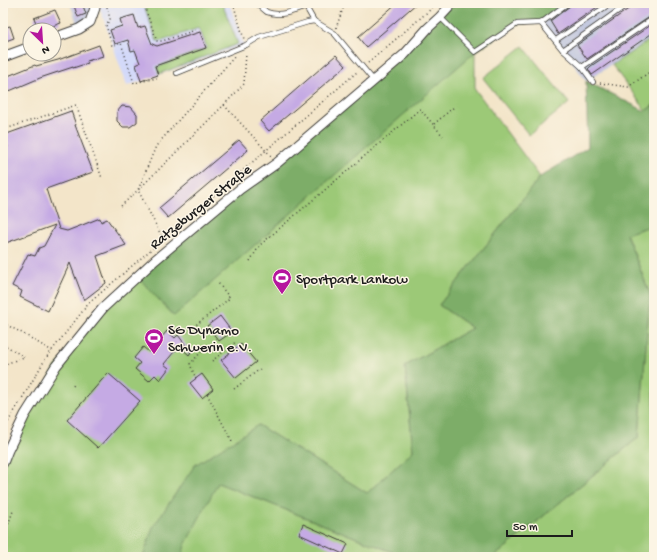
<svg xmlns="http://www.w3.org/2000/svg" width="657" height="560" viewBox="0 0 657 560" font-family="'Gochi Hand',sans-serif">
	<rect width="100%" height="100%" fill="#fcf5e5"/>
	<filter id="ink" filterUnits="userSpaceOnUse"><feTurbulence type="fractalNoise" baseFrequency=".025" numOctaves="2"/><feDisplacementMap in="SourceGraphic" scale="8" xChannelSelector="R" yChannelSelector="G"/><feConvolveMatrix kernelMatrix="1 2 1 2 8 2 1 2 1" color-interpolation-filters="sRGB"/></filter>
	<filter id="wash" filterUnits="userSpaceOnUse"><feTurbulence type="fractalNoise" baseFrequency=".012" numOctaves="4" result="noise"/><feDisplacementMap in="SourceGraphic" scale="16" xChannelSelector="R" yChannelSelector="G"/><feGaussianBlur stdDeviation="0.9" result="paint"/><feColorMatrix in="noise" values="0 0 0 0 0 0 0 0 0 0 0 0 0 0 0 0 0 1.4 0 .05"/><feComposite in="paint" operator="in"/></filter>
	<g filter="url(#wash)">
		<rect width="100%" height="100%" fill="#f3e5c9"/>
		<path fill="#d3d9f9" d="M98,3H229L244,45L127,86Z"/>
		<g fill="#bcc3de">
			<path d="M70,3H93L95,8L79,29Z"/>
			<path d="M561,3H654V37L612,65L586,81L563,50L541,23Z"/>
		</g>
		<g fill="#9cc977" stroke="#5c724a">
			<path d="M143,3H222L238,44L159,74L157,67L207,48L199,28L162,41H157Z"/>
			<path d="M654,37V105L646,111L612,65Z"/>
			<path d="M523,46L569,103L529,135L483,78Z"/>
			<path d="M475,52V89L540,177L439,305L472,328L405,366L413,451L367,493L258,425L218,483L405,557H3V463L56,366L127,285Z"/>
			<path d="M654,225V557H494L639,437L650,294L626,233Z"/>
		</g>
		<g fill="#7dad68" stroke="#4c6442">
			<path d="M453,3H561L541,23L517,24L475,52L174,316L137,276L374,81Z"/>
			<path d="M586,81L645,111L654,105V225L626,234L650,294L639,437L494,557H405L218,483L185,545L182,557H143L153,527L182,484L195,465L258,425L367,493L413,451L405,366L472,328L439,305L540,177L588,147Z"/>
		</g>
		<g id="blocks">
			<g fill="#c5aae4">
				<path d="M73,3H82L86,14L78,17Z"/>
				<path d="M397,3H417L366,47L358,37Z"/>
				<path d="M573,3H603L558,34L550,21L570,6Z"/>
				<path d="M637,3H654V14L587,59L577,45Z"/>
				<path d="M55,10L61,23L42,30H39L34,18Z"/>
				<path d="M134,15L138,28L145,26L152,44L157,46L200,32L206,48L155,66L158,75L141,81L136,65L140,63L135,50L131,51L128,40L115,44L110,30L122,26L120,19Z"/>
				<path d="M654,23V32L592,75L588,69L591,66Z"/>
				<path d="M10,26L14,38L3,42V28Z"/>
				<path d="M99,45L103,56L87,61L88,63L73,68V67L40,78L7,92L3,81V78L35,65L36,66L58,60Z"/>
				<path d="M336,55L346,66L269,131L260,121Z"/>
				<path d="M122,106L131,107L137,114V122L130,127H123L117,121V112Z"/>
				<path d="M71,111L76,125H75L93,172L46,189L59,229L67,231L100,218L101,222L107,219L126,245L97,256L106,283L84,300L70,263L48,311L20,297L22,291L12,286L28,254L35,256L39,248L44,246L55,225L3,244V149L8,147L4,135Z"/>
				<path d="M239,140L248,150L168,218L159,208Z"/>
				<path d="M220,316L232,332L219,341L207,326Z"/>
				<path d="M167,331L175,338L178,335L191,352L189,355L179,346L164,364L169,368L160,380L155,375L149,381L135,369L140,363L134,358L143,347L149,352Z"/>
				<path d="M241,344L256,362L236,378L221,360Z"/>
				<path d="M108,373L140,401L98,448L67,420Z"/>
				<path d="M202,374L213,389L202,398L190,383Z"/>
				<path d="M303,524L348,544L343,554L299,534Z"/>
			</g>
		</g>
	</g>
	<g filter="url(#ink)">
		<use href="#blocks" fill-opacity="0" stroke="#3c3a36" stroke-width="1"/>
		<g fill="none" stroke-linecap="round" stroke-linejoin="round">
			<g stroke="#3c3a36" stroke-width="6">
				<g id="lane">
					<path d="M257,3C260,6 264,10 267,12C279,17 295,11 306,7L314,21"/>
					<path d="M568,3L541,23L563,50L582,67L593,82"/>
					<path d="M440,17L475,52L517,24L541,23"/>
					<path d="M556,40L611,3"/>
					<path d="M563,50L629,3"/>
					<path d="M582,67L654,18"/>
					<path d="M177,73L246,45L259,37L308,22L314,21L334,33L374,81"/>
				</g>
			</g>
			<g stroke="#3c3a36" stroke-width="11">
				<g id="street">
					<path d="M54,38L79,29L90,22L95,8L93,3"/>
					<path d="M3,57L30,47"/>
					<path d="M3,463L8,450L25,415L56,366L103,308L155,260L240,189L277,163L405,54L428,28L440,17L453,3"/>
				</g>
			</g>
			<g stroke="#3c3a36" stroke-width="1.5" stroke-dasharray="1 3" stroke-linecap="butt">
				<path d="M106,3L110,19L106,25L112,46L121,43L134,83L157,78"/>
				<path d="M143,3L157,41H162L196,30"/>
				<path d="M233,3L244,39"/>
				<path d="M336,28L345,3"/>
				<path d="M368,63L438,3"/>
				<path d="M600,83L628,87L654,69"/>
				<path d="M224,105L244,84L246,53"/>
				<path d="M434,124L454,107"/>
				<path d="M3,130L76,105L102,178"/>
				<path d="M121,206L138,190L156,146L235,56"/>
				<path d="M163,239L138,190L224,105L271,156"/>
				<path d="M250,261L260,245L420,109L443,136"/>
				<path d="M3,323L22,333L52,351"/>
				<path d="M187,332L230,298L218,283"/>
				<path d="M3,344L24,357"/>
				<path d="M212,361L237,341"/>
				<path d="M3,365L24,357"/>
				<path d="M196,379L190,364L203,350"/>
				<path d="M73,386L75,383"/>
				<path d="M234,389L260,369"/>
				<path d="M207,394L232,441"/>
				<path d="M3,437L8,422L46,358L89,303L357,72"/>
				<path d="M3,539L13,511"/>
			</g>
			<use href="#lane" stroke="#fff" stroke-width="4.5"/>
			<use href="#street" stroke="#fff" stroke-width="9"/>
		</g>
	</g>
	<defs>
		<g id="stadium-pin" transform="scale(1)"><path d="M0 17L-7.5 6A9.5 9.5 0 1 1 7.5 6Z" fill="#b5179e" stroke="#fcf5e5"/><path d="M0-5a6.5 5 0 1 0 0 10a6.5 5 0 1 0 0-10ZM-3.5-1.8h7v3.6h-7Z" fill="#fff"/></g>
	</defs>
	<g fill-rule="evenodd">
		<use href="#stadium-pin" x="282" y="278"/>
		<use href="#stadium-pin" x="154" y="338"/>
	</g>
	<g text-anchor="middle" stroke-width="3" stroke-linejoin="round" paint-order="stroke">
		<g font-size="15" fill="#1c1c1c" stroke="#fcf5e5">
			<text transform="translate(200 206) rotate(-39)" y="5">Ratzeburger Straße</text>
		</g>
		<g font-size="15" fill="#1c1c1c" stroke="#fcf5e5" text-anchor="start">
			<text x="296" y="283">Sportpark Lankow</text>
			<text x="168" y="334">SG Dynamo<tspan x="168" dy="17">Schwerin e.V.</tspan></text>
		</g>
	</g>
	<rect width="657" height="560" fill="none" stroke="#fcf5e5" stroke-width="16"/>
	<g transform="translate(42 42) rotate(155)"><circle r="19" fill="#fcf5e5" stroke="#a29e95"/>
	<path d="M0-3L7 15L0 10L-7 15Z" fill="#b5179e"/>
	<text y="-6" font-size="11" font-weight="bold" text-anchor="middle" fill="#1c1c1c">N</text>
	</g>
	<path d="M507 530v6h65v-6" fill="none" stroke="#1c1c1c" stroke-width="2"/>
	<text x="513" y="530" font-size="12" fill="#1c1c1c" stroke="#fcf5e5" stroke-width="3" paint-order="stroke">50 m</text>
</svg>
